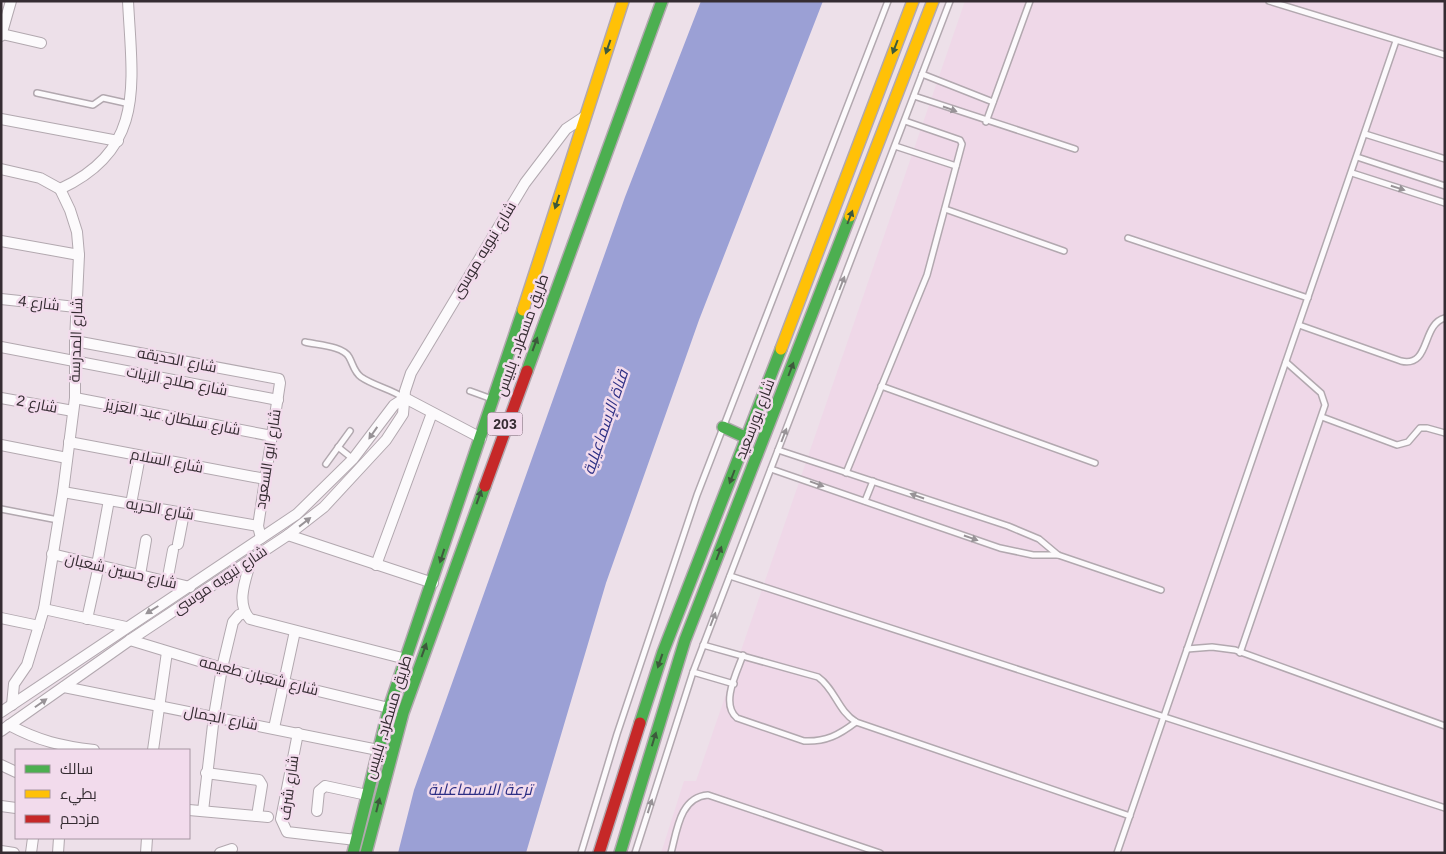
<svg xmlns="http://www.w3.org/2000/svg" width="1446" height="854" viewBox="0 0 1446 854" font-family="Helvetica,Cairo,sans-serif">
	<rect width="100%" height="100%" fill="#ede0e9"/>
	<path fill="#efd8e8" d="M965,1H1445V853H661L684,781H696Z"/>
	<path fill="#9ba0d5" d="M701,1H823L699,320L606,583L526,853H398L414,790L625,197Z"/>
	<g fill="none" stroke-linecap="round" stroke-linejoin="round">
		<g stroke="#b2a8af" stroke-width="8">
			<g id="lane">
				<path d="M1269,1L1445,55"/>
				<path d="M922,74L993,102"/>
				<path d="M37,93L93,105L103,98L130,104"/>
				<path d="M914,96L1075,149"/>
				<path d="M986,122L1030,1"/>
				<path d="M1365,134L1445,159"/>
				<path d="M895,146L956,166"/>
				<path d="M1357,157L1445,186"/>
				<path d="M1352,173L1445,203"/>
				<path d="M945,209L1064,251"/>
				<path d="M1128,238L1308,298"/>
				<path d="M1299,325L1401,361C1431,368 1421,324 1445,318"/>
				<path d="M305,342C317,345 343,346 349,357C353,364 354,372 361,377C374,386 391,389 404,398"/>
				<path d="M881,386L1095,463"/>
				<path d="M470,391L492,399"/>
				<path d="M1322,417L1397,445L1408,442L1420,428H1427L1445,433"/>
				<path d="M338,447L353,459"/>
				<path d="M778,450L1008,526L1039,539L1058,555L1161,590"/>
				<path d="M326,464L350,431"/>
				<path d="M771,469L1000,548L1033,555H1058"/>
				<path d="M846,473L927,275L962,144L960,140L905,121"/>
				<path d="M865,501L873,481"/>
				<path d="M1,509L58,520"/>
				<path d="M730,576L1445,808"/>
				<path d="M703,645L818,677C835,689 838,711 856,722L1130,816"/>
				<path d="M1187,649L1212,647L1235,650L1445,726"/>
				<path d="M1240,653L1325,405L1321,393L1286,362"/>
				<path d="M743,655C737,672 720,704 737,718L804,741C826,742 839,735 856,722"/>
				<path d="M693,672L734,684"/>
				<path d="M581,853L617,734L697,495L888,1"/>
				<path d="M635,853L693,672L950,1"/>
				<path d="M671,853C677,830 680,797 708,795L880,853"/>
				<path d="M1117,853L1396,41"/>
			</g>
		</g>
		<g stroke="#b2a8af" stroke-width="12">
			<g id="street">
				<path d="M2,34L41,43"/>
				<path d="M1,36L11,1"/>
				<path d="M1,119L118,141"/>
				<path d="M1,169L40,178L60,189"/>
				<path d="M60,189C147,149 132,82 128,1"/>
				<path d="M1,241L79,255"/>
				<path d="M1,299L76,307"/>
				<path d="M75,341L279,379L280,383L258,526L261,538"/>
				<path d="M1,347L278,400"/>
				<path d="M1,398L73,411"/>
				<path d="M75,398L272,436"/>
				<path d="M405,398L481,438"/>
				<path d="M69,442L265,479"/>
				<path d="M1,445L67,458"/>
				<path d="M63,492L258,526"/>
				<path d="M131,504L140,456"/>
				<path d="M288,535L433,583"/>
				<path d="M178,544L184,513"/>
				<path d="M52,554L190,587"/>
				<path d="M251,560C246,579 235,603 250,619L406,659"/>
				<path d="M97,565L109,500"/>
				<path d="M376,565L432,413"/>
				<path d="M140,575L146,540"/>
				<path d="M167,582L173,550"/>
				<path d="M44,609L126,627"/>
				<path d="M1,618L39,626"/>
				<path d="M87,619L99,565"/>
				<path d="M130,640L222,668L389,708"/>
				<path d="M64,687L378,750"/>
				<path d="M12,705L14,684L27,665L44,609L63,492L75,398V341L79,255L77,232L70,210L60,189"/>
				<path d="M1,712L297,514L353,459L394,405L405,398"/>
				<path d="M9,725C39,741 61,746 94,750"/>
				<path d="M274,728L295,631"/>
				<path d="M1,731L130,640L288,535L324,507L386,440L403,414L405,391L411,373L525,183L566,129L584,117"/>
				<path d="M298,733L281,819L287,832L356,840"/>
				<path d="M153,750L167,652"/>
				<path d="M1,765L16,772"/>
				<path d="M206,773L259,780L262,785L257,816"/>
				<path d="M1,806L16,808"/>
				<path d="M189,810L268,817"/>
				<path d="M203,811L214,716L222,668L233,622L239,615L244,613"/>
				<path d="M317,811L319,791L325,786L367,795"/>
				<path d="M1,851L14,853"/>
				<path d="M31,853L33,838"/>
				<path d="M58,853L59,838"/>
				<path d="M146,853L147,838"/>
				<path d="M220,853L232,849"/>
			</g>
		</g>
		<g stroke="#b2a8af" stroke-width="14">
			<g id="fast">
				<path d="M527,371L662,1"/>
				<path d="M723,427L747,438"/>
				<path d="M640,723L663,652L781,349"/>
				<path d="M353,853L389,708L523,310"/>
				<path d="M366,853L403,713L485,486"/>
				<path d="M620,853L685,640L850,216"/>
			</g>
		</g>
		<g stroke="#b2a8af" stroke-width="14">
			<g id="slow">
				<path d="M850,216L933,1"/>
				<path d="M523,310L623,1"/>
				<path d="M781,349L913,1"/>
			</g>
		</g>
		<g stroke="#b2a8af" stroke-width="14">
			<g id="jam">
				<path d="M485,486L527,371"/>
				<path d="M599,853L640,723"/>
			</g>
		</g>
		<use href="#lane" stroke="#fcfafc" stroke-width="5"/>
		<use href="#street" stroke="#fcfafc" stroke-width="10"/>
		<use href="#fast" stroke="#4caf50" stroke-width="11"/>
		<use href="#slow" stroke="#ffc107" stroke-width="11"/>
		<use href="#jam" stroke="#c62828" stroke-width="11"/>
	</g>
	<defs><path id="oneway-solid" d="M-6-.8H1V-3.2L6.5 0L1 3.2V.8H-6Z" transform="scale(1.25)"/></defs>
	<g fill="#3d5a3c">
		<use href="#oneway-solid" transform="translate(608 47) rotate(109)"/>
		<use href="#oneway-solid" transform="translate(895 47) rotate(111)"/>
		<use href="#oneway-solid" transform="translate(557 202) rotate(108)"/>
		<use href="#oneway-solid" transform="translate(850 217) rotate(-69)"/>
		<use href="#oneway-solid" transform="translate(535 344) rotate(-70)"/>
		<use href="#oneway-solid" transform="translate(791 369) rotate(-69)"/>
		<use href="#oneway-solid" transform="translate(732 477) rotate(111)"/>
		<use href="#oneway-solid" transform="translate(479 497) rotate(-70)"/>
		<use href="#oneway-solid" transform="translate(719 553) rotate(-69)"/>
		<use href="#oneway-solid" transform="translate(442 556) rotate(108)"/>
		<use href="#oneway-solid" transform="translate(424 650) rotate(-70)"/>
		<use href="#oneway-solid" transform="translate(660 661) rotate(109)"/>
		<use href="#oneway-solid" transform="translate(654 739) rotate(-73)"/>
		<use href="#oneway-solid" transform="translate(378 805) rotate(-76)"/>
	</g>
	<g fill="#989397">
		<use href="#oneway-solid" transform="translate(950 109) rotate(19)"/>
		<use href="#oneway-solid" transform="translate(1398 188) rotate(18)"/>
		<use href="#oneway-solid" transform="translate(842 283) rotate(-69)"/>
		<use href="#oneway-solid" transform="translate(373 433) rotate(125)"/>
		<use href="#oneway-solid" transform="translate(784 435) rotate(-69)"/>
		<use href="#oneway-solid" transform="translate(817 484) rotate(20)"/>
		<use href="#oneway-solid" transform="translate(917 496) rotate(-161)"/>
		<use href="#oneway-solid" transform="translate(305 522) rotate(-38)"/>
		<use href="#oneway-solid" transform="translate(971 538) rotate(19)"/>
		<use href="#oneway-solid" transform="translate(152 610) rotate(148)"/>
		<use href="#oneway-solid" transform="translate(713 619) rotate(-69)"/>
		<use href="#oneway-solid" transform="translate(41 703) rotate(-35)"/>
		<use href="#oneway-solid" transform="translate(650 806) rotate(-72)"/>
	</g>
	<g text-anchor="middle" stroke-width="5" stroke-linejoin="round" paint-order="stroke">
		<rect fill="#f2dbec" stroke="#6e606a" stroke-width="1" x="487.5" y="412.5" width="35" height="23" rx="4"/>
		<g font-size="14" font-weight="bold" fill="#352c32">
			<text x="505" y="429">203</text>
		</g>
		<g font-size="15" fill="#352c32" stroke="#f2dbec">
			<text transform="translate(484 250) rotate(-59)" y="5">شارع نبويه موسى</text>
			<text transform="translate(39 303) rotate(7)" y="5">شارع 4</text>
			<text transform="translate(522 335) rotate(-70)" y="5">طريق مسطرد, بلبيس</text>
			<text transform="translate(76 340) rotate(-88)" y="5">شارع المدرسة</text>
			<text transform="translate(177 360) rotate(11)" y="5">شارع الحديقه</text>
			<text transform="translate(177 381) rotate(11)" y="5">شارع صلاح الزيات</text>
			<text transform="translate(37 404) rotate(11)" y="5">شارع 2</text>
			<text transform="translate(173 417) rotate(11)" y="5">شارع سلطان عبد العزيز</text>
			<text transform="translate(755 419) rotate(-69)" y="5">شارع بورسعيد</text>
			<text transform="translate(268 459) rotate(-81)" y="5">شارع ابو السعود</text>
			<text transform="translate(167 461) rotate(11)" y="5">شارع السلام</text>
			<text transform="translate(160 509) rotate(10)" y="5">شارع الحريه</text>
			<text transform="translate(121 571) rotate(13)" y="5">شارع حسين شعبان</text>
			<text transform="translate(220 580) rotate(-34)" y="5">شارع نبويه موسى</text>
			<text transform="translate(259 676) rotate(14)" y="5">شارع شعبان طعيمه</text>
			<text transform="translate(388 717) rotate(-73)" y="5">طريق مسطرد, بلبيس</text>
			<text transform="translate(221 718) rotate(11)" y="5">شارع الجمال</text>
			<text transform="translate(289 788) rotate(-82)" y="5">شارع شرف</text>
		</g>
		<g font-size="16" font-style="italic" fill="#2d2f84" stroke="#f2dbec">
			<text transform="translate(605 422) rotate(-71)" y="6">قناة الإسماعيلية</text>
			<text x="480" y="795">ترعة الاسماعلية</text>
		</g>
	</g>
	<rect width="1446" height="854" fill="none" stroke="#352c32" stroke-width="5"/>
	<rect x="15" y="749" width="175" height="90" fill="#f2dbec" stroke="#a695a2"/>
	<rect x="25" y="765" width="25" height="8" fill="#4caf50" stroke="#a695a2"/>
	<text x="60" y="774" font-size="15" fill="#352c32">سالك</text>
	<rect x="25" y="790" width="25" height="8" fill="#ffc107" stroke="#a695a2"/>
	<text x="60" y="799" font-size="15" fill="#352c32">بطيء</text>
	<rect x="25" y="815" width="25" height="8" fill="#c62828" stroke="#a695a2"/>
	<text x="60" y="824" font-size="15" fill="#352c32">مزدحم</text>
</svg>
